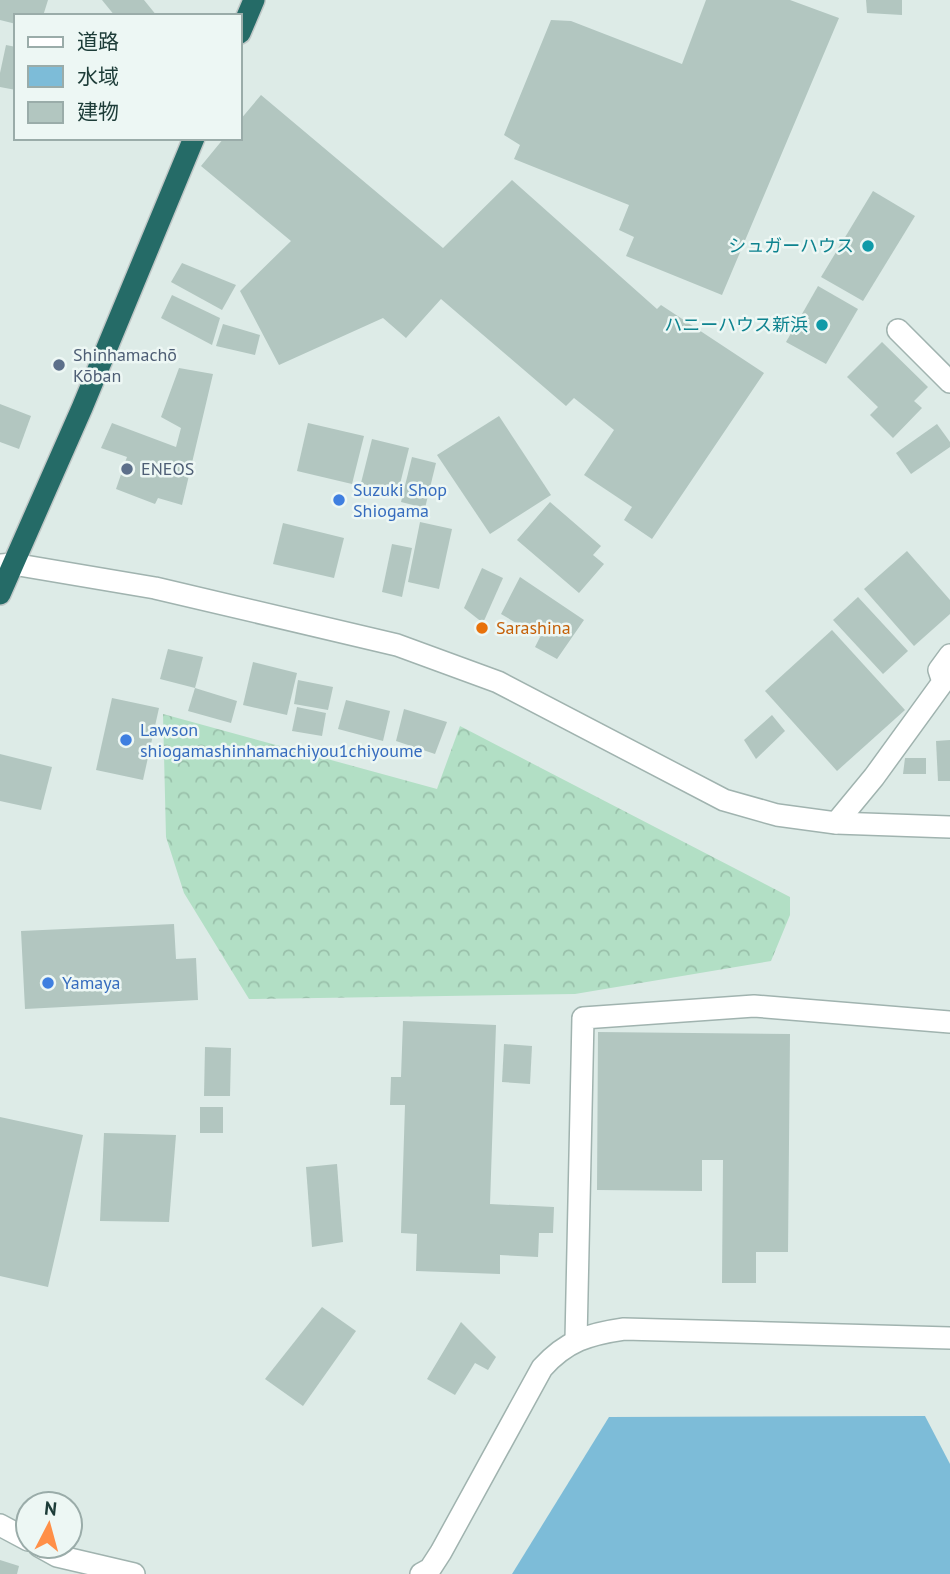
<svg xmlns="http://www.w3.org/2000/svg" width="950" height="1574" viewBox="0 0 950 1574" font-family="'PT Sans','Noto Sans JP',sans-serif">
	<defs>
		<pattern id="forest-crowns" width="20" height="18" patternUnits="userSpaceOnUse" patternTransform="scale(1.75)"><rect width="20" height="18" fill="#b2dfc5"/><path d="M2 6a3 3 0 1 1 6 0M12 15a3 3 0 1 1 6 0" fill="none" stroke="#99c0aa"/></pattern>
	</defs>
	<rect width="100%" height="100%" fill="#ddebe7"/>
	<path fill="url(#forest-crowns)" d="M163,714L437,789L460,726L790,897V915L771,961L575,994L249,999L184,893L166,837Z"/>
	<path fill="#7dbcd8" d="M925,1416L950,1464V1574H512L609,1417Z"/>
	<g fill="#b2c6c0">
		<path d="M0,0H48L43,16H16V24L0,20Z"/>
		<path d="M102,0H144L157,16H115Z"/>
		<path d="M706,0H790L839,18L722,295L626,256L634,237L619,230L629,205L514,159L520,145L504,135L551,20L571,21L682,64Z"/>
		<path d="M866,0H902V15L867,13Z"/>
		<path d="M6,45L16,47V90L0,87V73Z"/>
		<path d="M261,95L443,248L512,180L657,309L661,305L764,373L652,539L624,520L632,507L584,475L614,430L574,398L566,406L441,299L406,338L383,318L279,365L240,291L291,241L201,166L224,138H240V120Z"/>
		<path d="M873,191L915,216L863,301L821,277Z"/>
		<path d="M182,263L236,285L222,310L171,282Z"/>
		<path d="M818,286L858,309L826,364L786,342Z"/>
		<path d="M172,295L220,318L212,345L161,318Z"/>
		<path d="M223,324L260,335L255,355L216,346Z"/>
		<path d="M882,342L928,387L914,401L922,408L893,438L870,415L878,407L847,377Z"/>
		<path d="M179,368L213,374L182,505L158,498L155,504L116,489L127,457L101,448L112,423L176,447L181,428L161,417Z"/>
		<path d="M0,404L31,416L19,449L0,442Z"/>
		<path d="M499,416L551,495L490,534L437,455Z"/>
		<path d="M308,423L364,436L352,484L297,471Z"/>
		<path d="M937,424L950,442V447L911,474L896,453Z"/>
		<path d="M372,439L409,448L397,496L360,487Z"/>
		<path d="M412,457L436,463L425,508L401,502Z"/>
		<path d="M550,502L601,546L593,555L604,564L579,593L517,540Z"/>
		<path d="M420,522L452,529L439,589L408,582Z"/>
		<path d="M283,523L344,538L334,578L273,564Z"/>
		<path d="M392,544L412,548L402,597L382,592Z"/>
		<path d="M907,551L950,600V614L914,646L864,589Z"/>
		<path d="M482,568L503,578L483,623L464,608Z"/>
		<path d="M520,577L584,620L557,659L535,647L540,637L501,614Z"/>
		<path d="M858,597L908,651L883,674L833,620Z"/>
		<path d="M832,630L905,710L837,771L765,691Z"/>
		<path d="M168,649L203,657L195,688L160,679Z"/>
		<path d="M253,662L297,673L287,715L243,705Z"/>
		<path d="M298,680L333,687L328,710L294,704Z"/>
		<path d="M195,688L237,701L231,723L188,711Z"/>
		<path d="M112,698L159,708L143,780L96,770Z"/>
		<path d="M346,700L390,711L383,741L338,729Z"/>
		<path d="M297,707L326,713L322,736L292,731Z"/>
		<path d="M404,709L447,722L435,754L396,741Z"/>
		<path d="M772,715L785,731L756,759L744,740Z"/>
		<path d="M950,740V781H938L936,741Z"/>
		<path d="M0,754L52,767L41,810L0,801Z"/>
		<path d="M905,758H926V774H903Z"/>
		<path d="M174,924L176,959L196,958L198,1000L25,1009L21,931Z"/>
		<path d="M403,1021L496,1025L490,1204L554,1207L553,1233H539L538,1257L500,1255V1274L416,1271L417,1234L401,1233L405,1105H390L391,1077H401Z"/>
		<path d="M598,1032L790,1034L788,1252H756V1283H722L723,1160H702V1191L597,1190Z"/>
		<path d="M504,1044L532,1046L530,1084L502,1082Z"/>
		<path d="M205,1047L231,1048L230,1096H204Z"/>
		<rect x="200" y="1107" width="23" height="26"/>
		<path d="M0,1117L83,1135L48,1287L0,1276Z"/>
		<path d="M104,1133L176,1135L169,1222L100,1221Z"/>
		<path d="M337,1164L343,1242L312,1247L306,1167Z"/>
		<path d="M322,1307L356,1331L303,1406L265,1379Z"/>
		<path d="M461,1322L496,1357L488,1370L475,1363L455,1395L427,1379Z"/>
		<path d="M0,1560L19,1566L17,1574H0Z"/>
	</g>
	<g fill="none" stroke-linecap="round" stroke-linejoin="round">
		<g stroke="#a0b3af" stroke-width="24">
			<g id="minor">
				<path d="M898,330L950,382"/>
				<path d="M0,565L13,564L155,588L397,645L498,682L724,800L777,815L836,823L950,827"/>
				<path d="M836,823L874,777L943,682L939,670L950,655"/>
				<path d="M576,1340L583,1018L754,1006L950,1022"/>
				<path d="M0,1525L28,1540"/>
				<path d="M39,1546L57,1556L134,1574"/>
				<path d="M421,1574L430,1569L441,1552L542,1368C566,1341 589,1334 624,1329L950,1338"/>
			</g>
		</g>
		<g stroke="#c0c8c7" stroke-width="24">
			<g id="highway">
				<path d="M240,33L254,0"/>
				<path d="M0,594L82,408L194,138"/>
			</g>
		</g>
		<use href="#minor" stroke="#fff" stroke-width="21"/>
		<use href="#highway" stroke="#256b67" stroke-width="21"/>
	</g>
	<g fill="#0f9aa8" stroke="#edf7f4" stroke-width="2.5">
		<circle cx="868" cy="246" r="7"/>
		<circle cx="822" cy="325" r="7"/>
	</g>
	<g fill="#5c6f8a" stroke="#edf7f4" stroke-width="2.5">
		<circle cx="59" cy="365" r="7"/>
		<circle cx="127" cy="469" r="7"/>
	</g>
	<g fill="#3f7fe0" stroke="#edf7f4" stroke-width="2.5">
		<circle cx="339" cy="500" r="7"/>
		<circle cx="126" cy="740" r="7"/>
		<circle cx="48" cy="983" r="7"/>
	</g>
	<circle fill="#e8710a" stroke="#edf7f4" stroke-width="2.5" cx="482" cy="628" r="7"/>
	<g text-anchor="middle" stroke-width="5" stroke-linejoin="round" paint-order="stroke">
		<g font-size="18" fill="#0d838f" stroke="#edf7f4" text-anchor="end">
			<text x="854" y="252">シュガーハウス</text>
			<text x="808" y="331">ハニーハウス新浜</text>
		</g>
		<g font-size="18" fill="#4e5e75" stroke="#edf7f4" text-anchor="start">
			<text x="73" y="361">Shinhamachō<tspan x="73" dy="21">Kōban</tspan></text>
			<text x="141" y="475">ENEOS</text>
		</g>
		<g font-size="18" fill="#366cbe" stroke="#edf7f4" text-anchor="start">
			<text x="353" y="496">Suzuki Shop<tspan x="353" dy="21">Shiogama</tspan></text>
			<text x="140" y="736">Lawson<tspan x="140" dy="21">shiogamashinhamachiyou1chiyoume</tspan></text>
			<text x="62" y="989">Yamaya</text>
		</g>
		<g font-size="18" fill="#c56008" stroke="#edf7f4" text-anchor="start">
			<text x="496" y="634">Sarashina</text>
		</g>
	</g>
	<rect x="14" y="14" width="228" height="126" fill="#edf7f4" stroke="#9aaca9" stroke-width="2"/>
	<rect x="28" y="37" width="35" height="10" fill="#ffffff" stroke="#9aaca9" stroke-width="2"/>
	<text x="77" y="49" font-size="21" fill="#1d3c38">道路</text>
	<rect x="28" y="66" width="35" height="21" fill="#7dbcd8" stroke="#9aaca9" stroke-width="2"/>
	<text x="77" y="84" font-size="21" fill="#1d3c38">水域</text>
	<rect x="28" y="102" width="35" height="21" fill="#b2c6c0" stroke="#9aaca9" stroke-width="2"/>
	<text x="77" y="119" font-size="21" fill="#1d3c38">建物</text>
	<g transform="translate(49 1525) rotate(6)"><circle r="33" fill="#edf7f4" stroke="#9aaca9" stroke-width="2"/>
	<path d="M0-5L12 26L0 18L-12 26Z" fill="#ff8f47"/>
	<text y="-10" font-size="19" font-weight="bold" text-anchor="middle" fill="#1d3c38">N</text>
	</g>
</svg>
